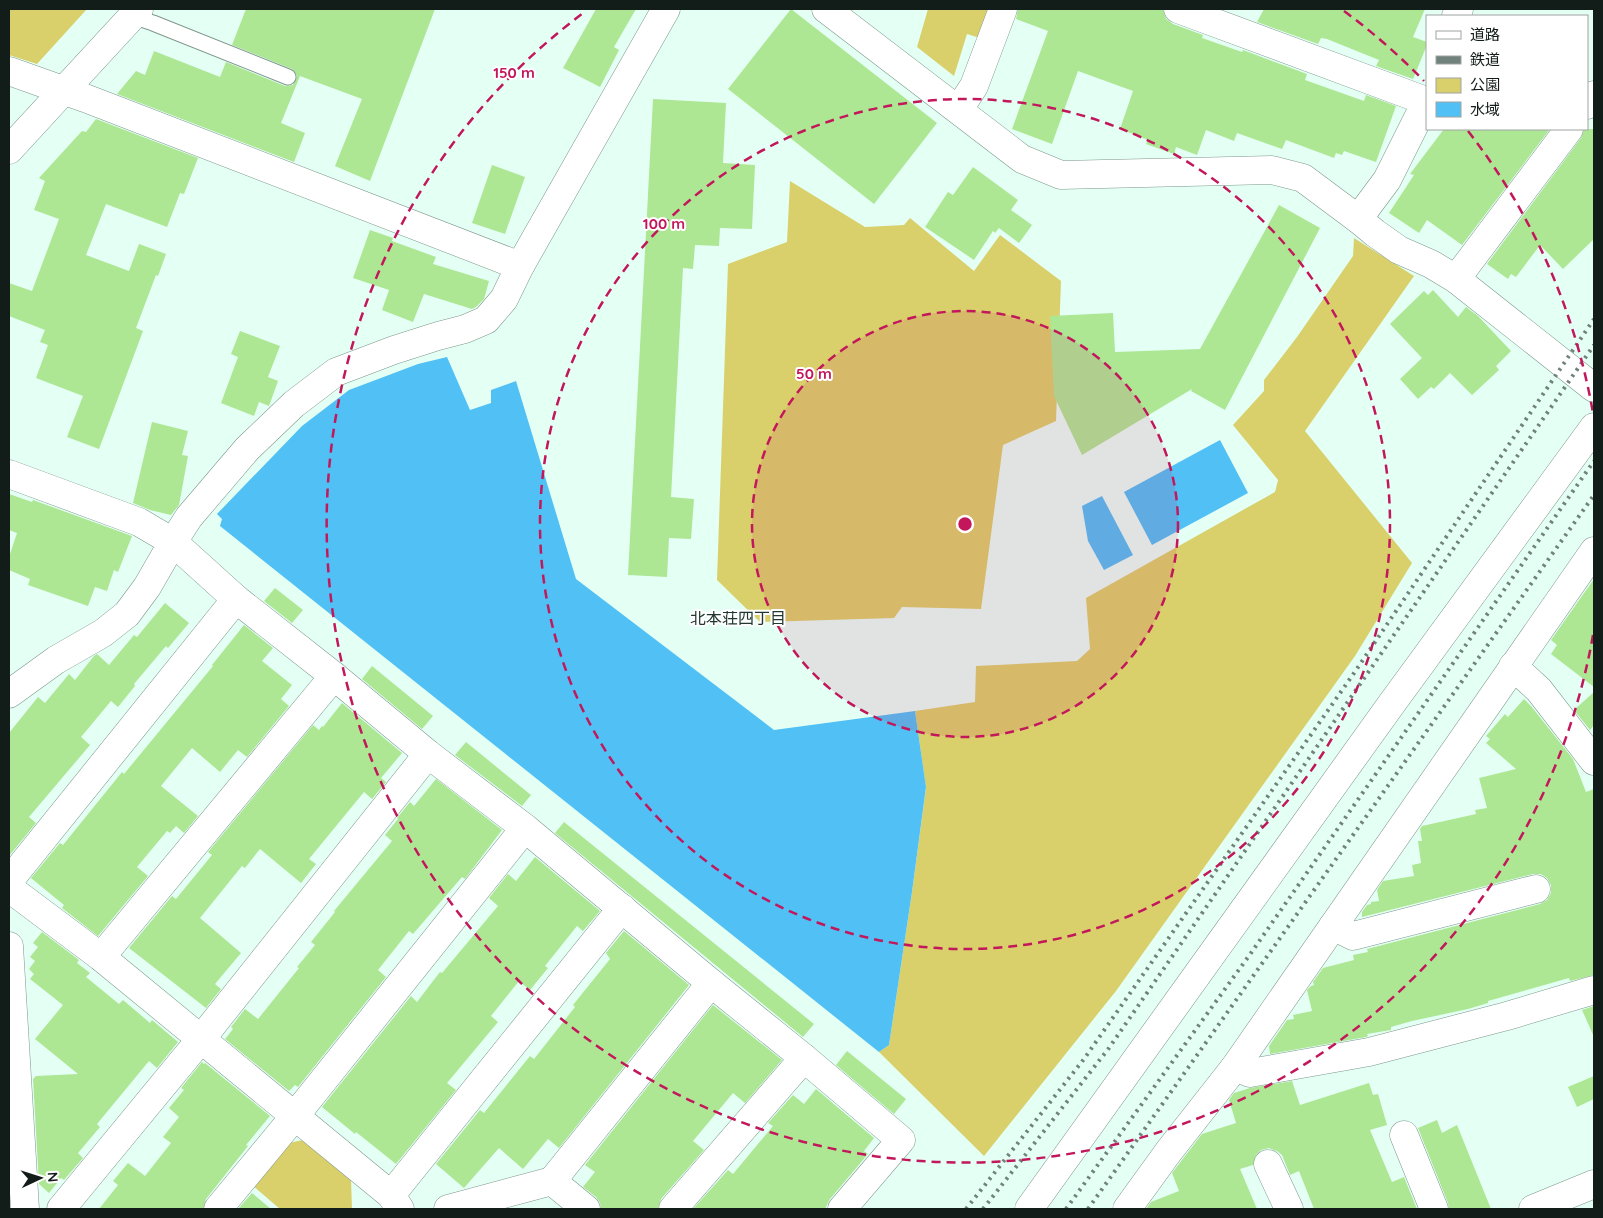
<svg xmlns="http://www.w3.org/2000/svg" width="1603" height="1218" viewBox="0 0 1603 1218" font-family="Quicksand,'Noto Sans JP',sans-serif">
	<rect width="100%" height="100%" fill="#e4fff4"/>
	<g fill="#d9d06c">
		<path d="M9,9H87L37,64L9,55Z"/>
		<path d="M928,9H987L988,10L980,38L967,34L954,76L917,47Z"/>
		<path d="M790,181L865,227L904,225L910,218L974,271L1000,235L1061,281L1056,421L1003,445L981,609L902,607L894,618L760,622L717,580L728,264L787,242Z"/>
		<path d="M1354,238L1414,276L1305,431L1412,563L1355,656L1116,991L984,1156L879,1052L889,1045L912,892L926,788L915,711L975,702L976,666L1077,661L1090,649L1086,598L1275,492L1278,480L1233,425L1264,391V380L1297,337L1353,256Z"/>
		<path d="M303,1140L351,1179L352,1209H280L252,1185L284,1144Z"/>
	</g>
	<g fill="#51c0f5">
		<path d="M447,357L470,410L491,403V390L516,381L576,579L774,730L915,711L926,787L912,892L889,1045L879,1052L220,526L222,519L217,514L302,426L349,390L418,364Z"/>
		<path d="M1220,440L1248,493L1152,545L1124,492Z"/>
		<path d="M1102,496L1133,555L1104,570L1088,541L1082,506Z"/>
	</g>
	<g fill="#ade794">
		<path d="M246,9H435L370,181L335,166L362,99L300,76L281,123L305,133L294,162L117,94L136,71L145,75L154,51L220,77L226,62L285,86L293,85L297,76L292,69L232,45Z"/>
		<path d="M596,9H636L614,47L619,50L600,87L563,68Z"/>
		<path d="M791,9L937,123L874,204L728,89Z"/>
		<path d="M1018,9H1163L1166,19L1173,24L1203,35L1202,38L1242,52L1243,50L1307,74L1305,80L1364,101L1366,95L1396,106L1376,162L1344,151L1342,155L1336,153L1334,158L1286,140L1282,149L1237,133L1234,141L1206,130L1197,155L1176,147L1174,154L1146,144L1148,140L1120,129L1133,91L1078,71L1052,144L1012,129L1048,31L1016,19Z"/>
		<path d="M1264,9H1425L1413,37L1427,42V45L1413,79L1376,66L1379,60L1327,39L1321,38L1318,44L1257,22Z"/>
		<path d="M653,99L726,103L723,163L755,165L752,229L720,228L719,246L695,245L693,269L683,268L671,497L694,499L691,539L669,538L667,577L628,575Z"/>
		<path d="M96,119L198,158L184,194L180,193L167,227L106,204L86,255L129,271L139,244L166,254L158,276L156,275L136,328L143,331L99,449L67,437L83,396L36,378L48,345L40,342L45,330L9,316V283L32,291L59,219L34,210L45,181L39,178L82,131L86,132Z"/>
		<path d="M1444,129H1550L1462,245L1427,220L1419,233L1389,213L1414,175L1410,174Z"/>
		<path d="M1584,129H1594V239L1563,269L1540,245L1516,277L1511,274L1508,279L1487,264L1581,138Z"/>
		<path d="M492,165L525,177L505,234L472,223Z"/>
		<path d="M973,167L1018,200L1011,210L1032,225L1019,243L999,228L995,233L993,231L974,260L925,227L948,192L953,195Z"/>
		<path d="M1279,205L1320,228L1225,410L1191,391L1192,389L1082,455L1054,396L1050,316L1113,313L1115,352L1200,349Z"/>
		<path d="M370,230L393,238L392,241L436,257L433,264L489,281L484,299L476,307L472,309L424,294L413,322L382,310L389,290L353,278Z"/>
		<path d="M1433,290L1458,317L1466,307L1478,316L1511,351L1496,366L1499,370L1472,395L1450,373L1434,389L1431,387L1418,399L1400,379L1422,358L1390,324L1424,291L1428,295Z"/>
		<path d="M240,331L280,346L268,377L278,381L269,406L259,402L254,416L221,403L238,357L231,354Z"/>
		<path d="M152,422L188,431L182,455L188,456L179,505L171,515L150,510L133,503Z"/>
		<path d="M9,494L32,502L33,500L132,536L118,572L114,570L107,591L95,587L88,606L28,585L30,579L9,570V557L17,533L9,530Z"/>
		<path d="M1594,579V687L1551,654L1557,645L1551,640Z"/>
		<path d="M275,588L303,610L292,623L264,601Z"/>
		<path d="M165,603L189,623L168,648L166,646L134,684L135,686L118,707L111,701L81,737L90,745L29,817L36,823L9,856V733L38,697L45,703L69,674L75,680L94,656L97,654L109,665L134,635L137,637Z"/>
		<path d="M244,625L273,648L262,661L292,685L281,699L289,706L247,757L238,750L220,772L192,748L161,786L198,816L184,833L176,826L170,833L167,831L137,867L148,876L98,936L62,908L64,905L31,878L60,843L63,845L122,772L124,774L213,666L212,665Z"/>
		<path d="M372,666L433,716L422,729L362,679Z"/>
		<path d="M1594,692V725L1590,730L1574,710Z"/>
		<path d="M1524,699L1531,706L1573,759L1586,792L1594,789V975L1570,981L1569,978L1488,1001V1003L1468,1009L1412,1021L1391,1027V1030L1367,1034L1368,1036L1366,1037L1270,1054L1269,1046L1287,1020L1294,1019L1293,1015L1312,1011L1307,990L1311,986L1314,985L1313,982L1323,968L1354,960L1353,955L1368,952L1367,949L1540,904L1547,900L1551,893V885L1547,878L1541,874H1533L1362,917V912L1367,905L1371,904V902L1379,901L1377,890L1383,881L1414,876L1412,865L1421,863L1418,841H1422L1420,829L1422,826L1476,814L1475,810L1487,808L1479,778L1516,769L1486,743L1490,739L1486,736L1505,714L1508,717Z"/>
		<path d="M342,703L402,753L381,778L386,782L372,799L364,792L309,859L316,864L301,883L260,849L245,868L242,866L200,918L241,953L215,984L221,989L206,1008L129,948L172,896L176,899L212,855L208,852L313,725L319,730L322,726L323,727Z"/>
		<path d="M466,742L531,795L522,806L455,755Z"/>
		<path d="M436,779L502,830L465,879L462,877L413,934L409,931L378,970L386,977L298,1087L295,1085L289,1091L225,1039L233,1029L231,1027L245,1009L258,1019L299,968L297,967L315,945L311,942L335,912L334,911L392,841L385,835L398,819L397,818L410,802L414,806Z"/>
		<path d="M564,822L814,1024L803,1037L555,833Z"/>
		<path d="M535,857L600,911L583,931L577,926L545,966L548,968L530,990L519,981L491,1016L498,1022L447,1083L456,1090L396,1164L356,1132L355,1134L322,1107L411,996L417,1002L433,981L440,972L442,973L498,906L489,898L508,874L516,881Z"/>
		<path d="M624,931L689,985L559,1148L548,1139L523,1169L499,1148L464,1188L436,1164L480,1110L484,1113L530,1056L534,1059L575,1007L573,1005L610,959L606,953Z"/>
		<path d="M42,932L79,960L77,963L90,973L86,977L119,1004L123,1000L150,1023L152,1020L178,1042L157,1068L149,1061L97,1124L100,1127L78,1153L83,1158L64,1180L61,1178L49,1193L39,1184L33,1079L36,1076L78,1074L35,1039L63,1005L30,979L34,974L29,969L35,961L30,957L38,947L33,943Z"/>
		<path d="M713,1005L782,1060L745,1103L733,1093L693,1141L704,1150L661,1199L658,1209H601L600,1203L596,1197L583,1187L595,1172L585,1165Z"/>
		<path d="M1594,1006V1037L1582,1010Z"/>
		<path d="M847,1051L906,1099L894,1114L836,1065Z"/>
		<path d="M202,1062L204,1064L205,1063L270,1116L246,1145L248,1146L206,1199L203,1209H99L118,1185L113,1181L128,1163L145,1176L171,1143L163,1137L179,1117L169,1108L184,1090L181,1088Z"/>
		<path d="M1594,1076V1099L1577,1107L1568,1087Z"/>
		<path d="M1292,1081L1300,1105L1369,1083L1373,1095L1378,1094L1387,1125L1370,1130L1392,1182L1404,1177L1417,1209H1314L1299,1171L1290,1175L1282,1155L1277,1151L1269,1148L1261,1150L1256,1155L1253,1165L1240,1169L1257,1209H1146L1151,1202L1179,1191L1172,1173L1202,1134L1236,1123L1229,1100L1234,1093L1250,1088Z"/>
		<path d="M816,1089L874,1138L864,1151L868,1154L830,1199L825,1209H693L728,1170L733,1174L773,1126L768,1123L793,1095L804,1104Z"/>
		<path d="M1437,1120L1442,1133L1457,1125L1491,1209H1449L1448,1203L1418,1128Z"/>
		<path d="M252,1193L271,1209H238Z"/>
	</g>
	<g fill="none" stroke-linecap="round" stroke-linejoin="round">
		<g stroke="#7e978d" stroke-width="17">
			<path id="lane" d="M132,16L153,23L288,77"/>
		</g>
		<g stroke="#7e978d" stroke-width="29">
			<g id="street">
				<path d="M826,9L1022,159L1061,175L1272,170L1303,178L1358,219L1375,233L1399,250L1431,264L1456,279L1594,388"/>
				<path d="M1178,9L1426,101"/>
				<path d="M1456,16L1459,9"/>
				<path d="M9,71L85,98L520,266"/>
				<path d="M1587,105L1594,95"/>
				<path d="M959,109L974,86L1003,9"/>
				<path d="M1358,219L1387,180L1427,100"/>
				<path d="M1456,279L1569,129"/>
				<path d="M9,474L139,522L173,542L236,599L334,676L428,754L525,828L711,983L804,1058L901,1140L842,1209"/>
				<path d="M1513,666L1539,690L1594,761"/>
				<path d="M9,694L56,660L103,633L127,614L147,587L173,542L189,517L247,449L294,404L336,372L394,350L438,336L465,329L486,320L504,299L520,266L666,9"/>
				<path d="M9,881L236,599"/>
				<path d="M9,888L101,957L391,1195L400,1209"/>
				<path d="M1333,926L1353,936L1536,889"/>
				<path d="M9,946L25,1209"/>
				<path d="M101,957L334,676"/>
				<path d="M1235,1067L1250,1073L1369,1052L1507,1016L1594,990"/>
				<path d="M1404,1135L1434,1209"/>
				<path d="M1268,1164L1289,1209"/>
				<path d="M552,1181L711,983"/>
				<path d="M391,1195L622,908"/>
				<path d="M61,1209L201,1039L428,754"/>
				<path d="M218,1209L294,1117L525,828"/>
				<path d="M448,1209L552,1181L586,1209"/>
				<path d="M673,1209L804,1058"/>
				<path d="M1029,1209L1390,706L1594,427"/>
				<path d="M1127,1209L1169,1151L1235,1067L1594,551"/>
				<path d="M1533,1209L1594,1184"/>
			</g>
		</g>
		<g stroke="#7e978d" stroke-width="29">
			<path id="secondary" d="M9,150L139,9"/>
		</g>
		<use href="#lane" stroke="#fff" stroke-width="15"/>
		<use href="#street" stroke="#fff" stroke-width="28"/>
		<use href="#secondary" stroke="#fff" stroke-width="28"/>
		<g stroke="#70827b" stroke-width="4" stroke-dasharray="2.5 5" stroke-linecap="butt">
			<path d="M966,1209L1084,1059L1352,676L1594,319"/>
			<path d="M983,1209L1109,1048L1594,345"/>
			<path d="M1066,1209L1251,953L1594,461"/>
			<path d="M1088,1209L1594,495"/>
		</g>
	</g>
	<circle cx="965" cy="524" r="213" fill="#c2185b" fill-opacity=".12"/>
	<g fill="none" stroke="#c2185b" stroke-width="2.5" stroke-dasharray="9 6">
		<circle cx="965" cy="524" r="213"/>
		<circle cx="965" cy="524" r="425"/>
		<path d="M1593 635A638 638 0 1 1 586 11M1344 11A638 638 0 0 1 1424 81M1468 131A638 638 0 0 1 1593 413"/>
	</g>
	<g text-anchor="middle" stroke-width="4" stroke-linejoin="round" paint-order="stroke">
		<g font-size="16" fill="#21372f" stroke="#fff">
			<text x="738" y="624">北本荘四丁目</text>
		</g>
	</g>
	<circle cx="965" cy="524" r="8" fill="#c2185b" stroke="#fff" stroke-width="2.5"/>
	<g font-size="15" text-anchor="middle" font-weight="bold" fill="#c2185b" stroke="#fff" stroke-width="4" stroke-linejoin="round" paint-order="stroke">
		<text x="514" y="78">150 m</text>
		<text x="664" y="229">100 m</text>
		<text x="814" y="379">50 m</text>
	</g>
	<rect width="1603" height="1218" fill="none" stroke="#121c18" stroke-width="20"/>
	<rect x="1426" y="15" width="162" height="115" fill="#ffffff" stroke="#a0a4a3"/>
	<rect x="1436" y="31" width="25" height="8" fill="#ffffff" stroke="#a0a4a3"/>
	<text x="1470" y="40" font-size="15" fill="#121c18">道路</text>
	<rect x="1436" y="56" width="25" height="8" fill="#70827b" stroke="#a0a4a3"/>
	<text x="1470" y="65" font-size="15" fill="#121c18">鉄道</text>
	<rect x="1436" y="78" width="25" height="15" fill="#d9d06c" stroke="#a0a4a3"/>
	<text x="1470" y="90" font-size="15" fill="#121c18">公園</text>
	<rect x="1436" y="102" width="25" height="15" fill="#51c0f5" stroke="#a0a4a3"/>
	<text x="1470" y="115" font-size="15" fill="#121c18">水域</text>
	<g transform="translate(40 1178) rotate(86)" stroke="#ffffff" stroke-width="4" paint-order="stroke">
	<path d="M0-4L9 19L0 12L-9 19Z" fill="#121c18"/>
	<text y="-8" font-size="14" font-weight="bold" text-anchor="middle" fill="#121c18">N</text>
	</g>
</svg>
